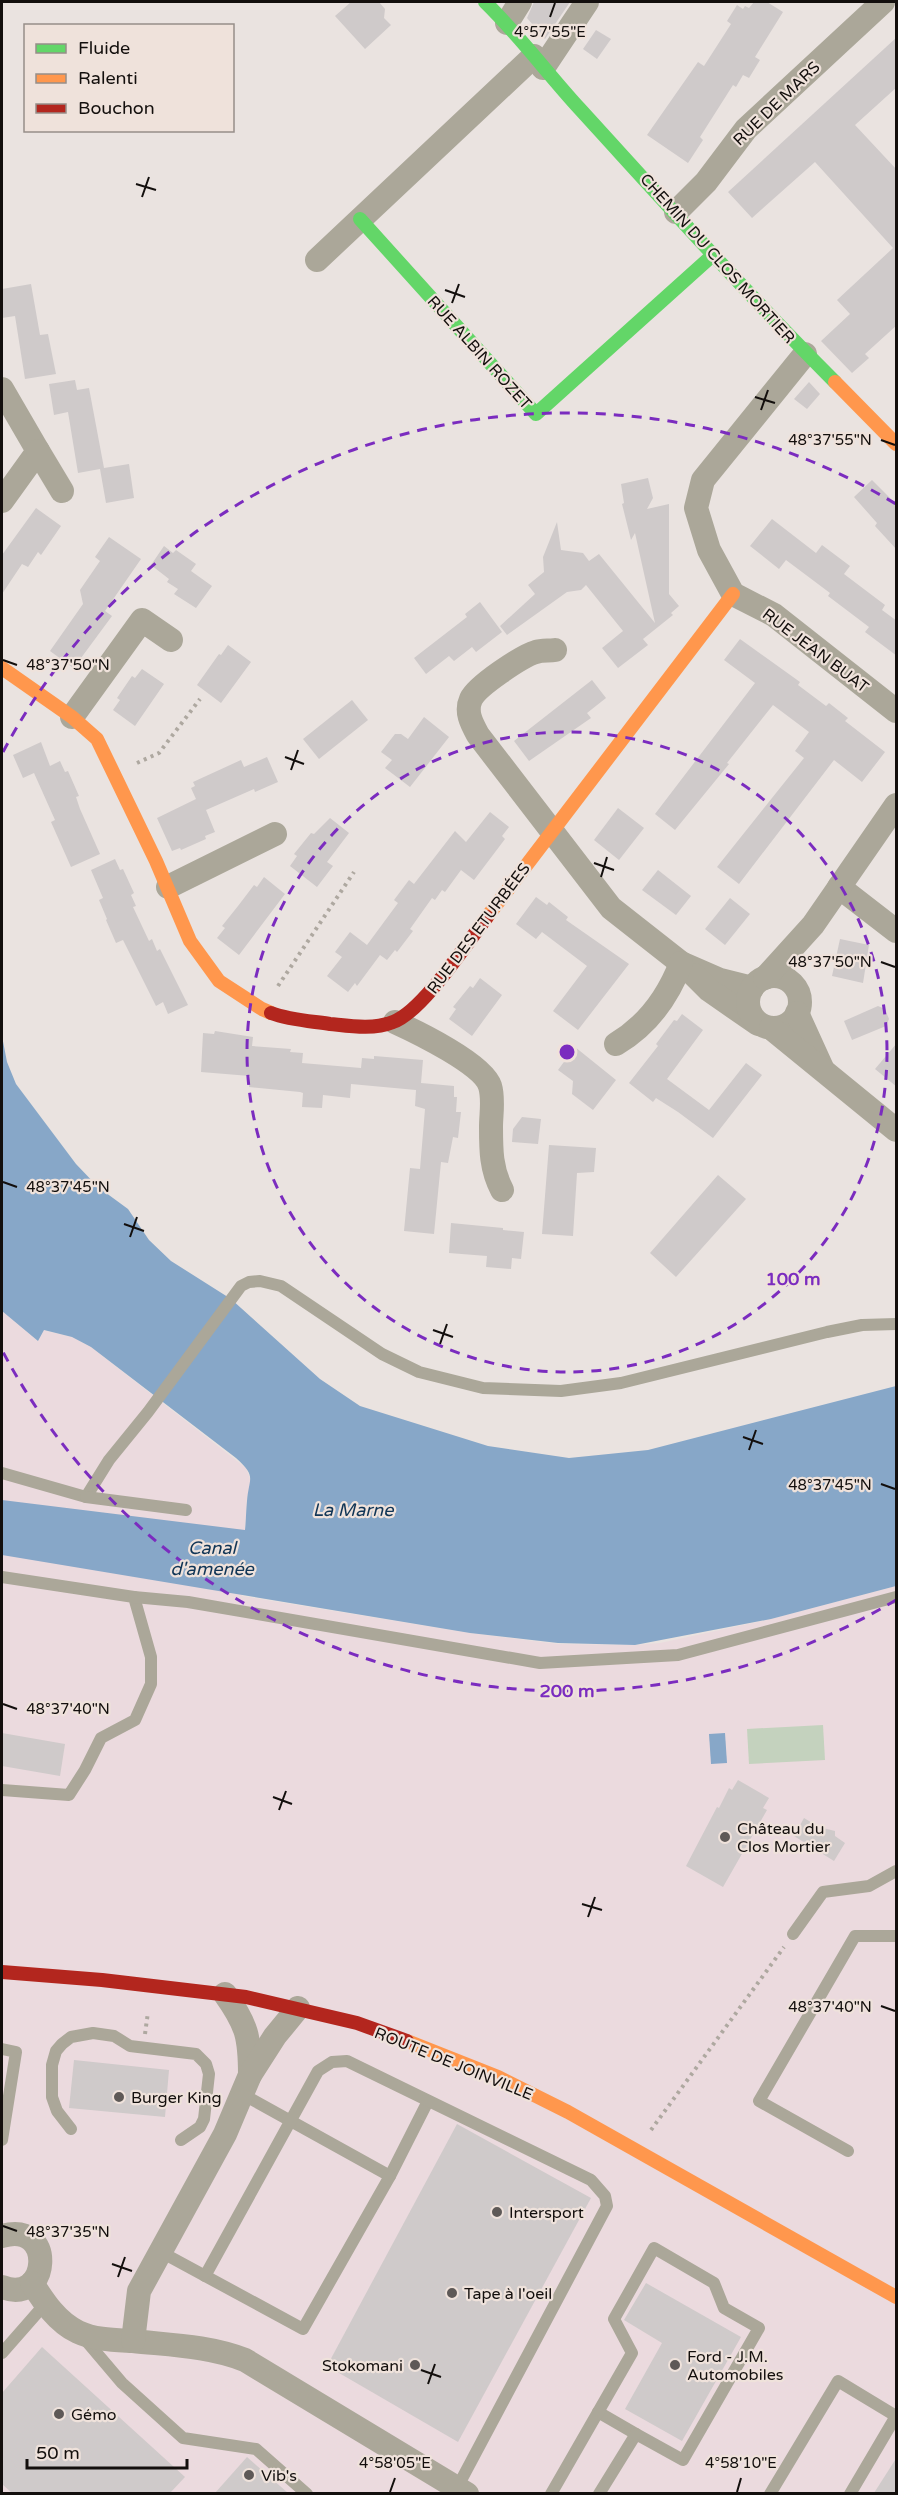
<svg xmlns="http://www.w3.org/2000/svg" width="898" height="2495" viewBox="0 0 898 2495" font-family="'Varela Round',sans-serif">
	<rect width="100%" height="100%" fill="#eae3e0"/>
	<path fill="#ebdade" d="M2,1311L38,1341L43,1330L72,1337L91,1347L246,1468L252,1484L247,1497L242,1596L470,1633L558,1644L635,1645L660,1643L771,1619L896,1586V2493H2Z"/>
	<path fill="#c4d2be" d="M823,1725L825,1760L749,1764L747,1729Z"/>
	<g fill="#87a7c8">
		<path d="M2,1036L7,1062L16,1084L76,1164L98,1187L128,1209L149,1240L171,1261L231,1299L320,1379L360,1406L488,1446L569,1458L648,1450L896,1386V1586L771,1619L635,1645L558,1643L470,1633L2,1555V1500L245,1530C246,1521 246,1511 247,1501C249,1477 257,1477 236,1458L91,1347L72,1337L44,1330L38,1341L2,1311Z"/>
		<path d="M725,1733L727,1763L711,1764L709,1734Z"/>
	</g>
	<g fill="#cfcaca">
		<path d="M351,2H379L385,9L384,18L391,25L365,49L335,16Z"/>
		<path d="M534,2H570L545,39L527,18Z"/>
		<path d="M754,2H767L783,12L755,57L760,60L749,78L743,75L736,87L733,85L700,137L703,140L688,163L647,135L698,62L704,66L731,24L727,21L737,5L743,9L745,6L749,8Z"/>
		<path d="M596,30L611,39L597,59L583,49Z"/>
		<path d="M897,37V87L855,125L897,170V325L865,354L869,358L852,373L821,341L850,314L837,300L893,248L815,162L752,218L728,192Z"/>
		<path d="M31,284L40,335L48,334L56,374L25,379L15,316L2,318V289Z"/>
		<path d="M75,380L77,390L89,388L104,468L129,464L134,498L106,503L100,469L78,473L68,412L54,415L49,384Z"/>
		<path d="M809,382L820,394L807,409L794,399Z"/>
		<path d="M648,478L653,498L647,509L669,504V594L679,606L671,613L673,615L643,639L648,645L618,668L602,648L623,631L586,585L581,590L567,592L507,635L500,626L535,594L528,585L544,572L543,557L557,522L561,550L583,553L589,561L599,554L655,623L635,533L631,540L622,504L624,503L621,484Z"/>
		<path d="M872,480L897,505V550L875,526L877,523L854,497Z"/>
		<path d="M36,508L61,526L41,555L38,552L28,567L22,564L2,594V555Z"/>
		<path d="M772,519L816,553L822,545L850,566L844,574L885,605L882,610L897,621V656L865,632L869,627L828,596L830,593L786,560L779,569L750,546Z"/>
		<path d="M109,537L141,559L105,611L112,616L81,658L79,657L72,667L50,651L83,604L80,590L100,561L95,557Z"/>
		<path d="M164,546L173,553L176,550L196,564L191,571L212,586L196,608L174,594L178,589L167,582L169,579L151,565Z"/>
		<path d="M480,602L502,632L476,652L472,647L454,661L449,656L426,674L414,658L467,617L465,614Z"/>
		<path d="M740,639L800,682L798,685L826,706L829,703L848,718L845,721L885,752L862,782L834,760L739,884L717,867L804,758L795,751L809,732L773,705L727,763L729,764L675,830L655,814L755,683L724,660Z"/>
		<path d="M228,645L251,662L221,703L197,685L219,654L221,655Z"/>
		<path d="M142,669L164,684L135,726L113,710L120,700L117,698L132,676L135,678Z"/>
		<path d="M592,680L606,698L587,713L591,718L529,761L514,741Z"/>
		<path d="M352,700L368,720L319,759L303,739Z"/>
		<path d="M424,717L449,737L410,787L385,768L392,760L381,752L395,734H401L408,739Z"/>
		<path d="M41,742L50,766L60,761L65,772L68,771L79,796L76,797L80,809L100,854L71,867L51,822L55,820L34,773L23,778L13,755Z"/>
		<path d="M267,757L278,782L255,792L254,789L206,810L215,832L205,836L206,839L181,850L180,848L172,851L157,818L196,799L191,788L195,786L193,782L241,760L244,767Z"/>
		<path d="M618,808L644,828L619,860L594,840Z"/>
		<path d="M490,812L509,827L502,836L505,839L474,880L461,870L445,892L442,890L435,900L432,898L410,929L413,931L397,952L395,950L387,960L380,955L357,986L355,983L348,992L327,976L342,957L335,952L350,932L367,945L398,903L394,900L409,880L414,884L455,831L466,842Z"/>
		<path d="M330,818L349,833L327,862L333,866L317,887L290,866L297,856L294,854L311,833L314,834Z"/>
		<path d="M115,859L120,870L123,869L134,893L131,895L136,906L133,907L149,941L152,939L157,951L160,949L188,1005L168,1014L163,1002L156,1006L123,940L116,943L106,920L107,919L99,900L103,898L91,870Z"/>
		<path d="M658,870L691,896L676,915L642,890Z"/>
		<path d="M264,877L285,894L239,955L217,938L225,928L222,926L238,906L254,885L257,887Z"/>
		<path d="M536,897L547,905L549,902L568,917L566,920L629,964L578,1030L553,1011L587,966L542,932L536,939L516,924Z"/>
		<path d="M730,898L750,914L725,945L705,929Z"/>
		<path d="M840,939L869,945L863,983L832,976Z"/>
		<path d="M480,978L502,995L472,1036L449,1019L456,1009L453,1007L470,986L473,988Z"/>
		<path d="M878,1006L885,1009L889,1019L886,1026L852,1040L844,1021Z"/>
		<path d="M682,1014L703,1030L667,1079L709,1110L746,1063L762,1075L713,1138L678,1112L656,1098L653,1102L629,1083L658,1046L656,1044L674,1020L677,1021Z"/>
		<path d="M215,1031L253,1037L252,1046L291,1049L290,1052L303,1053L302,1063L361,1068L362,1058L374,1059V1056L423,1060L421,1083L454,1086V1097H457L456,1112H461L458,1138L453,1137L448,1163L441,1162L434,1234L404,1231L410,1168L420,1169L425,1109L415,1106L416,1090L351,1084L350,1098L323,1095L322,1108L302,1107L303,1093L300,1092L249,1087L250,1076L201,1072L203,1033L214,1034Z"/>
		<path d="M897,1043V1087L875,1069Z"/>
		<path d="M575,1047L616,1080L593,1110L572,1094L573,1081L558,1070Z"/>
		<path d="M522,1117L541,1119L538,1144L512,1142L513,1129Z"/>
		<path d="M549,1145L596,1148L594,1172L577,1173L573,1236L542,1234Z"/>
		<path d="M718,1175L746,1199L676,1277L650,1253Z"/>
		<path d="M451,1223L503,1228V1230L524,1232L521,1259L512,1258L511,1269L486,1267L487,1256L449,1253Z"/>
		<path d="M2,1733L65,1744L60,1776L2,1766Z"/>
		<path d="M738,1780L769,1798L763,1808L767,1810L723,1887L686,1866L717,1807L719,1808L729,1788L732,1790Z"/>
		<path d="M804,1818L819,1827L835,1831V1836L845,1843L834,1861L794,1836Z"/>
		<path d="M74,2060L169,2070L165,2117L69,2108Z"/>
		<path d="M457,2124L591,2198L458,2442L327,2366Z"/>
		<path d="M646,2283L741,2337L682,2441L625,2409L662,2343L624,2320Z"/>
		<path d="M42,2347L185,2477L170,2493H12L2,2484V2393Z"/>
		<path d="M247,2457L288,2493H215Z"/>
		<path d="M897,2457V2493H874Z"/>
	</g>
	<g fill="none" stroke-linecap="round" stroke-linejoin="round">
		<g stroke="#aea8a0" stroke-width="4" stroke-dasharray="3 4.5" stroke-linecap="butt">
			<path d="M137,763L159,753L200,699"/>
			<path d="M278,986L354,872"/>
			<path d="M145,2034L148,2012"/>
			<path d="M651,2130L784,1947"/>
		</g>
		<g stroke="#aba799" stroke-width="12">
			<path d="M2,1473L86,1497L109,1460L148,1412L241,1286L249,1282L260,1281L281,1286L382,1354L419,1372L483,1388L561,1391L621,1383L827,1332L862,1325L896,1324"/>
			<path d="M86,1497L186,1510"/>
			<path d="M2,1577L134,1597L151,1657V1684L135,1720L101,1738L85,1770L69,1795L2,1790"/>
			<path d="M134,1597L188,1602L540,1663L678,1655L896,1597"/>
			<path d="M793,1934L823,1892L869,1886L896,1871"/>
			<path d="M2,2049L16,2052L2,2140"/>
			<path d="M71,2129L57,2111L52,2097V2065L56,2051L62,2044L71,2037L93,2033L114,2036L130,2046L196,2054L206,2064L209,2074L204,2119L200,2127L181,2140"/>
			<path d="M848,2151L759,2101L855,1936H896"/>
			<path d="M390,2176L428,2101"/>
			<path d="M161,2252L303,2329L390,2176L242,2094"/>
			<path d="M205,2276L318,2071L332,2062L347,2061L591,2180L605,2196L607,2206L457,2488"/>
			<path d="M83,2337L122,2383L183,2438L256,2449L307,2494"/>
			<path d="M2,2353L45,2304"/>
			<path d="M598,2412L636,2434"/>
			<path d="M551,2494L632,2353L614,2319L654,2248L714,2283L724,2308L759,2328L683,2460L636,2434L599,2494"/>
			<path d="M770,2494L838,2381L896,2416"/>
			<path d="M850,2494L896,2416"/>
		</g>
		<g stroke="#aba799" stroke-width="24">
			<path d="M507,23L520,2"/>
			<path d="M543,68L587,2"/>
			<path d="M676,212L706,182L746,129L883,2"/>
			<path d="M317,260L534,56"/>
			<path d="M805,354L703,480L696,508L709,550L733,594L774,615L896,711"/>
			<path d="M2,389L38,451L2,501"/>
			<path d="M38,451L62,491"/>
			<path d="M555,650C549,651 542,650 536,652C522,656 477,686 471,699C465,712 472,724 478,735L611,908L681,963L720,980L752,988"/>
			<path d="M72,717L142,620L171,640"/>
			<path d="M168,887L275,834"/>
			<path d="M839,887L896,931"/>
			<path d="M694,975L709,990L758,1024"/>
			<circle cx="774" cy="1002" r="26"/>
			<path d="M765,978L813,925L896,805"/>
			<path d="M797,1013L822,1068"/>
			<path d="M395,1022C417,1032 483,1064 490,1086C494,1099 491,1114 491,1127C491,1150 491,1169 502,1190"/>
			<path d="M771,1028L896,1130"/>
			<path d="M616,1044C648,1025 668,997 681,963"/>
			<path d="M225,1994C247,2025 250,2037 250,2075"/>
			<path d="M2,2236C56,2220 50,2306 2,2287"/>
			<path d="M32,2283C44,2302 57,2322 78,2332C95,2340 114,2340 133,2341C170,2345 210,2346 245,2360L467,2494"/>
			<path d="M133,2341L139,2291L225,2134L250,2075L275,2036L298,2008"/>
		</g>
		<g stroke="#63d668" stroke-width="14">
			<path d="M485,2C519,35 547,73 579,108C663,200 746,293 835,382"/>
			<path d="M360,219L536,414L714,254"/>
		</g>
		<g stroke="#ff974d" stroke-width="14">
			<path d="M835,382L896,444"/>
			<path d="M2,668L72,717L97,739L156,861L190,941L219,981L262,1009L271,1013"/>
			<path d="M487,917L733,594"/>
			<path d="M407,2041L498,2077L568,2112L896,2297"/>
		</g>
		<g stroke="#b3261e" stroke-width="14">
			<path d="M271,1013C290,1020 310,1021 330,1024C350,1026 373,1030 393,1022C422,1012 467,943 487,917"/>
			<path d="M2,1972L102,1980L246,1997L357,2023L407,2041"/>
		</g>
	</g>
	<path fill="none" stroke="#130f0d" stroke-width="2" d="M550,17L555,3M136,184L156,190M142,197L149,177M445,290L465,297M452,303L459,284M755,397L775,403M761,410L768,390M881,440L895,445M3,660L17,665M285,757L304,764M291,770L298,750M594,863L614,870M601,877L607,857M881,962L895,967M3,1182L17,1187M124,1224L144,1231M130,1237L137,1217M433,1330L453,1337M440,1344L447,1324M743,1437L763,1444M749,1450L756,1430M881,1484L895,1489M3,1704L17,1709M273,1797L292,1804M279,1810L286,1791M582,1904L602,1910M588,1917L595,1897M881,2006L895,2011M3,2226L17,2231M112,2264L132,2271M118,2277L125,2257M421,2370L441,2377M428,2384L435,2364M390,2492L395,2478M737,2492L741,2478"/>
	<g fill="none" stroke="#7b2cbf" stroke-width="3" stroke-dasharray="10 8">
		<circle cx="567" cy="1052" r="320"/>
		<path d="M896 1600A639 639 0 0 1 3 1352M3 752A639 639 0 0 1 896 504"/>
	</g>
	<g fill="#5e5957" stroke="#efe2db" stroke-width="2">
		<circle cx="725" cy="1837" r="6"/>
		<circle cx="119" cy="2097" r="6"/>
		<circle cx="497" cy="2212" r="6"/>
		<circle cx="452" cy="2293" r="6"/>
		<circle cx="415" cy="2365" r="6"/>
		<circle cx="675" cy="2365" r="6"/>
		<circle cx="59" cy="2414" r="6"/>
		<circle cx="249" cy="2475" r="6"/>
	</g>
	<g text-anchor="middle" stroke-width="4.5" stroke-linejoin="round" paint-order="stroke">
		<g font-size="16" fill="#130f0d" stroke="#efe2db">
			<text transform="translate(776 103) rotate(-44)" y="6">RUE DE MARS</text>
			<text transform="translate(718 258) rotate(48)" y="6">CHEMIN DU CLOS MORTIER</text>
			<text transform="translate(480 352) rotate(48)" y="6">RUE ALBIN ROZET</text>
			<text transform="translate(816 650) rotate(37)" y="6">RUE JEAN BUAT</text>
			<text transform="translate(478 928) rotate(-53)" y="6">RUE DES ETURBÉES</text>
			<text transform="translate(454 2063) rotate(22)" y="6">ROUTE DE JOINVILLE</text>
		</g>
		<g font-size="16" fill="#130f0d" stroke="#efe2db" text-anchor="start">
			<text x="737" y="1834">Château du<tspan x="737" dy="18">Clos Mortier</tspan></text>
			<text x="131" y="2103">Burger King</text>
			<text x="509" y="2218">Intersport</text>
			<text x="464" y="2299">Tape à l'oeil</text>
			<text x="687" y="2362">Ford - J.M.<tspan x="687" dy="18">Automobiles</tspan></text>
			<text x="403" y="2371" text-anchor="end">Stokomani</text>
			<text x="71" y="2420">Gémo</text>
			<text x="261" y="2481">Vib's</text>
		</g>
		<g font-size="18" font-style="italic" fill="#103556" stroke="#efe2db">
			<text x="353" y="1516">La Marne</text>
			<text x="212" y="1554">Canal<tspan x="212" dy="21">d'amenée</tspan></text>
		</g>
	</g>
	<g font-size="15" text-anchor="middle" fill="#130f0d" stroke="#efe2db" stroke-width="4.5" stroke-linejoin="round" paint-order="stroke">
		<text x="550" y="37">4°57'55"E</text>
		<text x="830" y="445">48°37'55"N</text>
		<text x="68" y="670">48°37'50"N</text>
		<text x="830" y="967">48°37'50"N</text>
		<text x="68" y="1192">48°37'45"N</text>
		<text x="830" y="1490">48°37'45"N</text>
		<text x="68" y="1714">48°37'40"N</text>
		<text x="830" y="2012">48°37'40"N</text>
		<text x="68" y="2237">48°37'35"N</text>
		<text x="395" y="2468">4°58'05"E</text>
		<text x="741" y="2468">4°58'10"E</text>
	</g>
	<circle cx="567" cy="1052" r="9" fill="#7b2cbf" stroke="#efe2db" stroke-width="3"/>
	<g font-size="18" text-anchor="middle" font-weight="bold" fill="#7b2cbf" stroke="#efe2db" stroke-width="4.5" stroke-linejoin="round" paint-order="stroke">
		<text x="793" y="1285">100 m</text>
		<text x="567" y="1697">200 m</text>
	</g>
	<rect width="898" height="2495" fill="none" stroke="#130f0d" stroke-width="6"/>
	<rect x="24" y="24" width="210" height="108" fill="#efe2db" stroke="#978e89" stroke-width="1.5"/>
	<rect x="36" y="44" width="30" height="9" fill="#63d668" stroke="#978e89" stroke-width="1.5"/>
	<text x="78" y="54" font-size="18" fill="#130f0d">Fluide</text>
	<rect x="36" y="74" width="30" height="9" fill="#ff974d" stroke="#978e89" stroke-width="1.5"/>
	<text x="78" y="84" font-size="18" fill="#130f0d">Ralenti</text>
	<rect x="36" y="104" width="30" height="9" fill="#b3261e" stroke="#978e89" stroke-width="1.5"/>
	<text x="78" y="114" font-size="18" fill="#130f0d">Bouchon</text>
	<path d="M27 2459v9h160v-9" fill="none" stroke="#130f0d" stroke-width="3"/>
	<text x="36" y="2459" font-size="18" fill="#130f0d" stroke="#efe2db" stroke-width="4.5" paint-order="stroke">50 m</text>
</svg>
